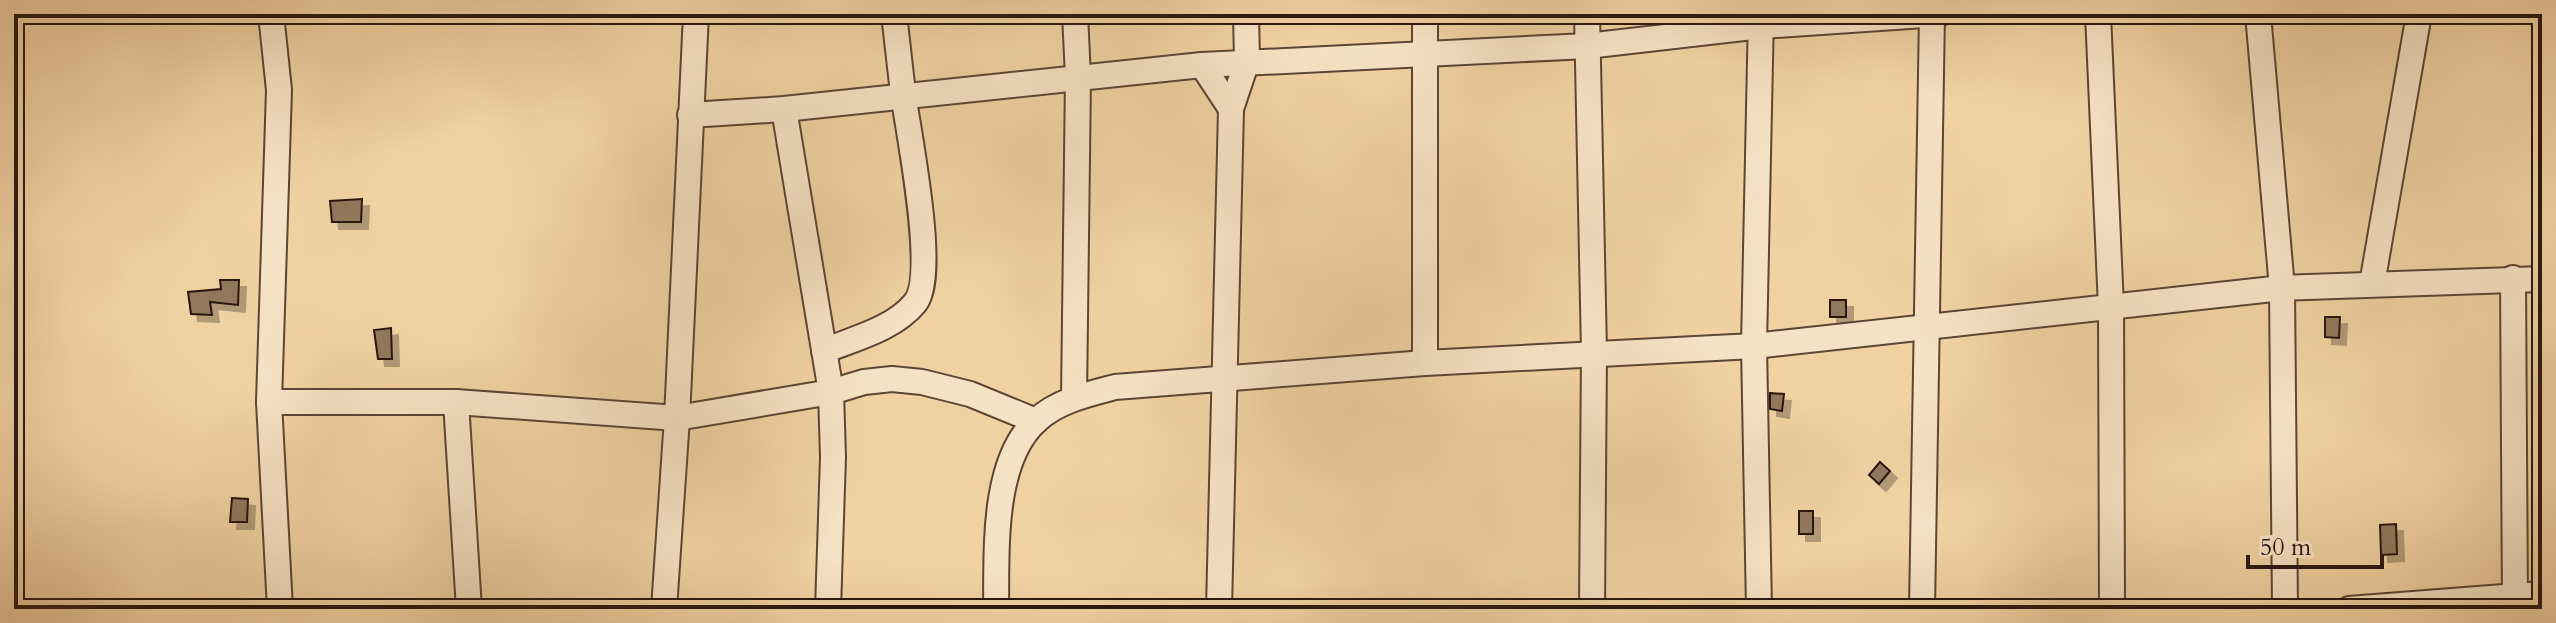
<svg xmlns="http://www.w3.org/2000/svg" width="2556" height="623" viewBox="0 0 2556 623" font-family="Cardo,serif">
	<defs>
		<filter id="shadow"><feDropShadow dx="7" dy="7" stdDeviation="0" flood-color="#0004"/></filter>
	</defs>
	<rect width="100%" height="100%" fill="#f0d1a2"/>
	<filter id="stains"><feTurbulence type="fractalNoise" baseFrequency=".0025" numOctaves="4"/><feColorMatrix values="0 0 0 0 .2 0 0 0 0 .09 0 0 0 0 .02 0 0 0 .5 -.17"/></filter>
	<radialGradient id="worn" r=".72"><stop offset=".6" stop-color="#630" stop-opacity="0"/><stop offset="1" stop-color="#630" stop-opacity=".3"/></radialGradient>
	<g fill="#91785c" stroke="#2b1811" stroke-width="2" filter="url(#shadow)">
		<path d="M362,199L361,222H332L330,201Z"/>
		<path d="M220,280H239L238,305L210,302L212,315L191,314L188,292L221,289Z"/>
		<rect x="1830" y="300" width="16" height="17"/>
		<path d="M2325,317H2340L2339,338L2325,337Z"/>
		<path d="M391,328L392,359H378L374,330Z"/>
		<path d="M1770,393L1784,394L1782,411L1770,409Z"/>
		<path d="M1880,462L1890,471L1879,484L1869,475Z"/>
		<path d="M232,498L248,499L247,522H230Z"/>
		<rect x="1799" y="511" width="14" height="23"/>
		<path d="M2396,524L2397,554L2381,555L2380,525Z"/>
	</g>
	<g fill="none" stroke-linecap="round" stroke-linejoin="round">
		<g stroke="#5c4635" stroke-width="28">
			<g id="minor">
				<path d="M1425,14V363"/>
				<path d="M1587,14L1594,352L1592,609"/>
				<path d="M2098,14L2111,307L2112,609"/>
				<path d="M2258,14L2282,288L2285,609"/>
				<path d="M1202,65L1231,109"/>
				<path d="M784,109L831,392L833,457L828,609"/>
				<path d="M690,115L784,109L1202,65L1587,46L1761,26L1939,14"/>
				<path d="M2513,278L2515,609"/>
				<path d="M2372,284L2419,14"/>
				<path d="M824,351C853,339 894,329 915,303C938,276 908,131 903,93C900,67 897,40 894,14"/>
				<path d="M1074,398L1078,77L1075,14"/>
				<path d="M269,402L279,90L271,14"/>
				<path d="M456,402L469,609"/>
				<path d="M280,609L269,402H456L677,418L831,392L864,382L892,379L922,382L970,394L1036,421"/>
				<path d="M664,609L677,418L696,14"/>
				<path d="M996,609C997,553 991,461 1037,420C1058,401 1088,394 1115,387L1425,363L1754,346L2282,288L2542,279"/>
				<path d="M1219,609L1231,109L1247,61L1246,14"/>
				<path d="M1759,609L1754,346L1761,14"/>
				<path d="M1922,609L1932,14"/>
				<path d="M2349,609L2542,594"/>
			</g>
		</g>
		<use href="#minor" stroke="#f5e1c3" stroke-width="24"/>
	</g>
	<rect width="2556" height="623" fill="none" stroke="#f0d1a2" stroke-width="48"/>
	<rect x="16" y="16" width="2524" height="591" fill="none" stroke="#2b1811" stroke-width="4"/>
	<rect x="24" y="24" width="2508" height="575" fill="none" stroke="#2b1811" stroke-width="2"/>
	<path d="M2248 555v12h134v-12" fill="none" stroke="#2b1811" stroke-width="4"/>
	<text x="2260" y="555" font-size="24" fill="#2b1811" stroke="#f5e1c3" stroke-width="6" paint-order="stroke">50 m</text>
	<rect width="100%" height="100%" filter="url(#stains)"/>
	<rect width="100%" height="100%" fill="url(#worn)"/>
</svg>
